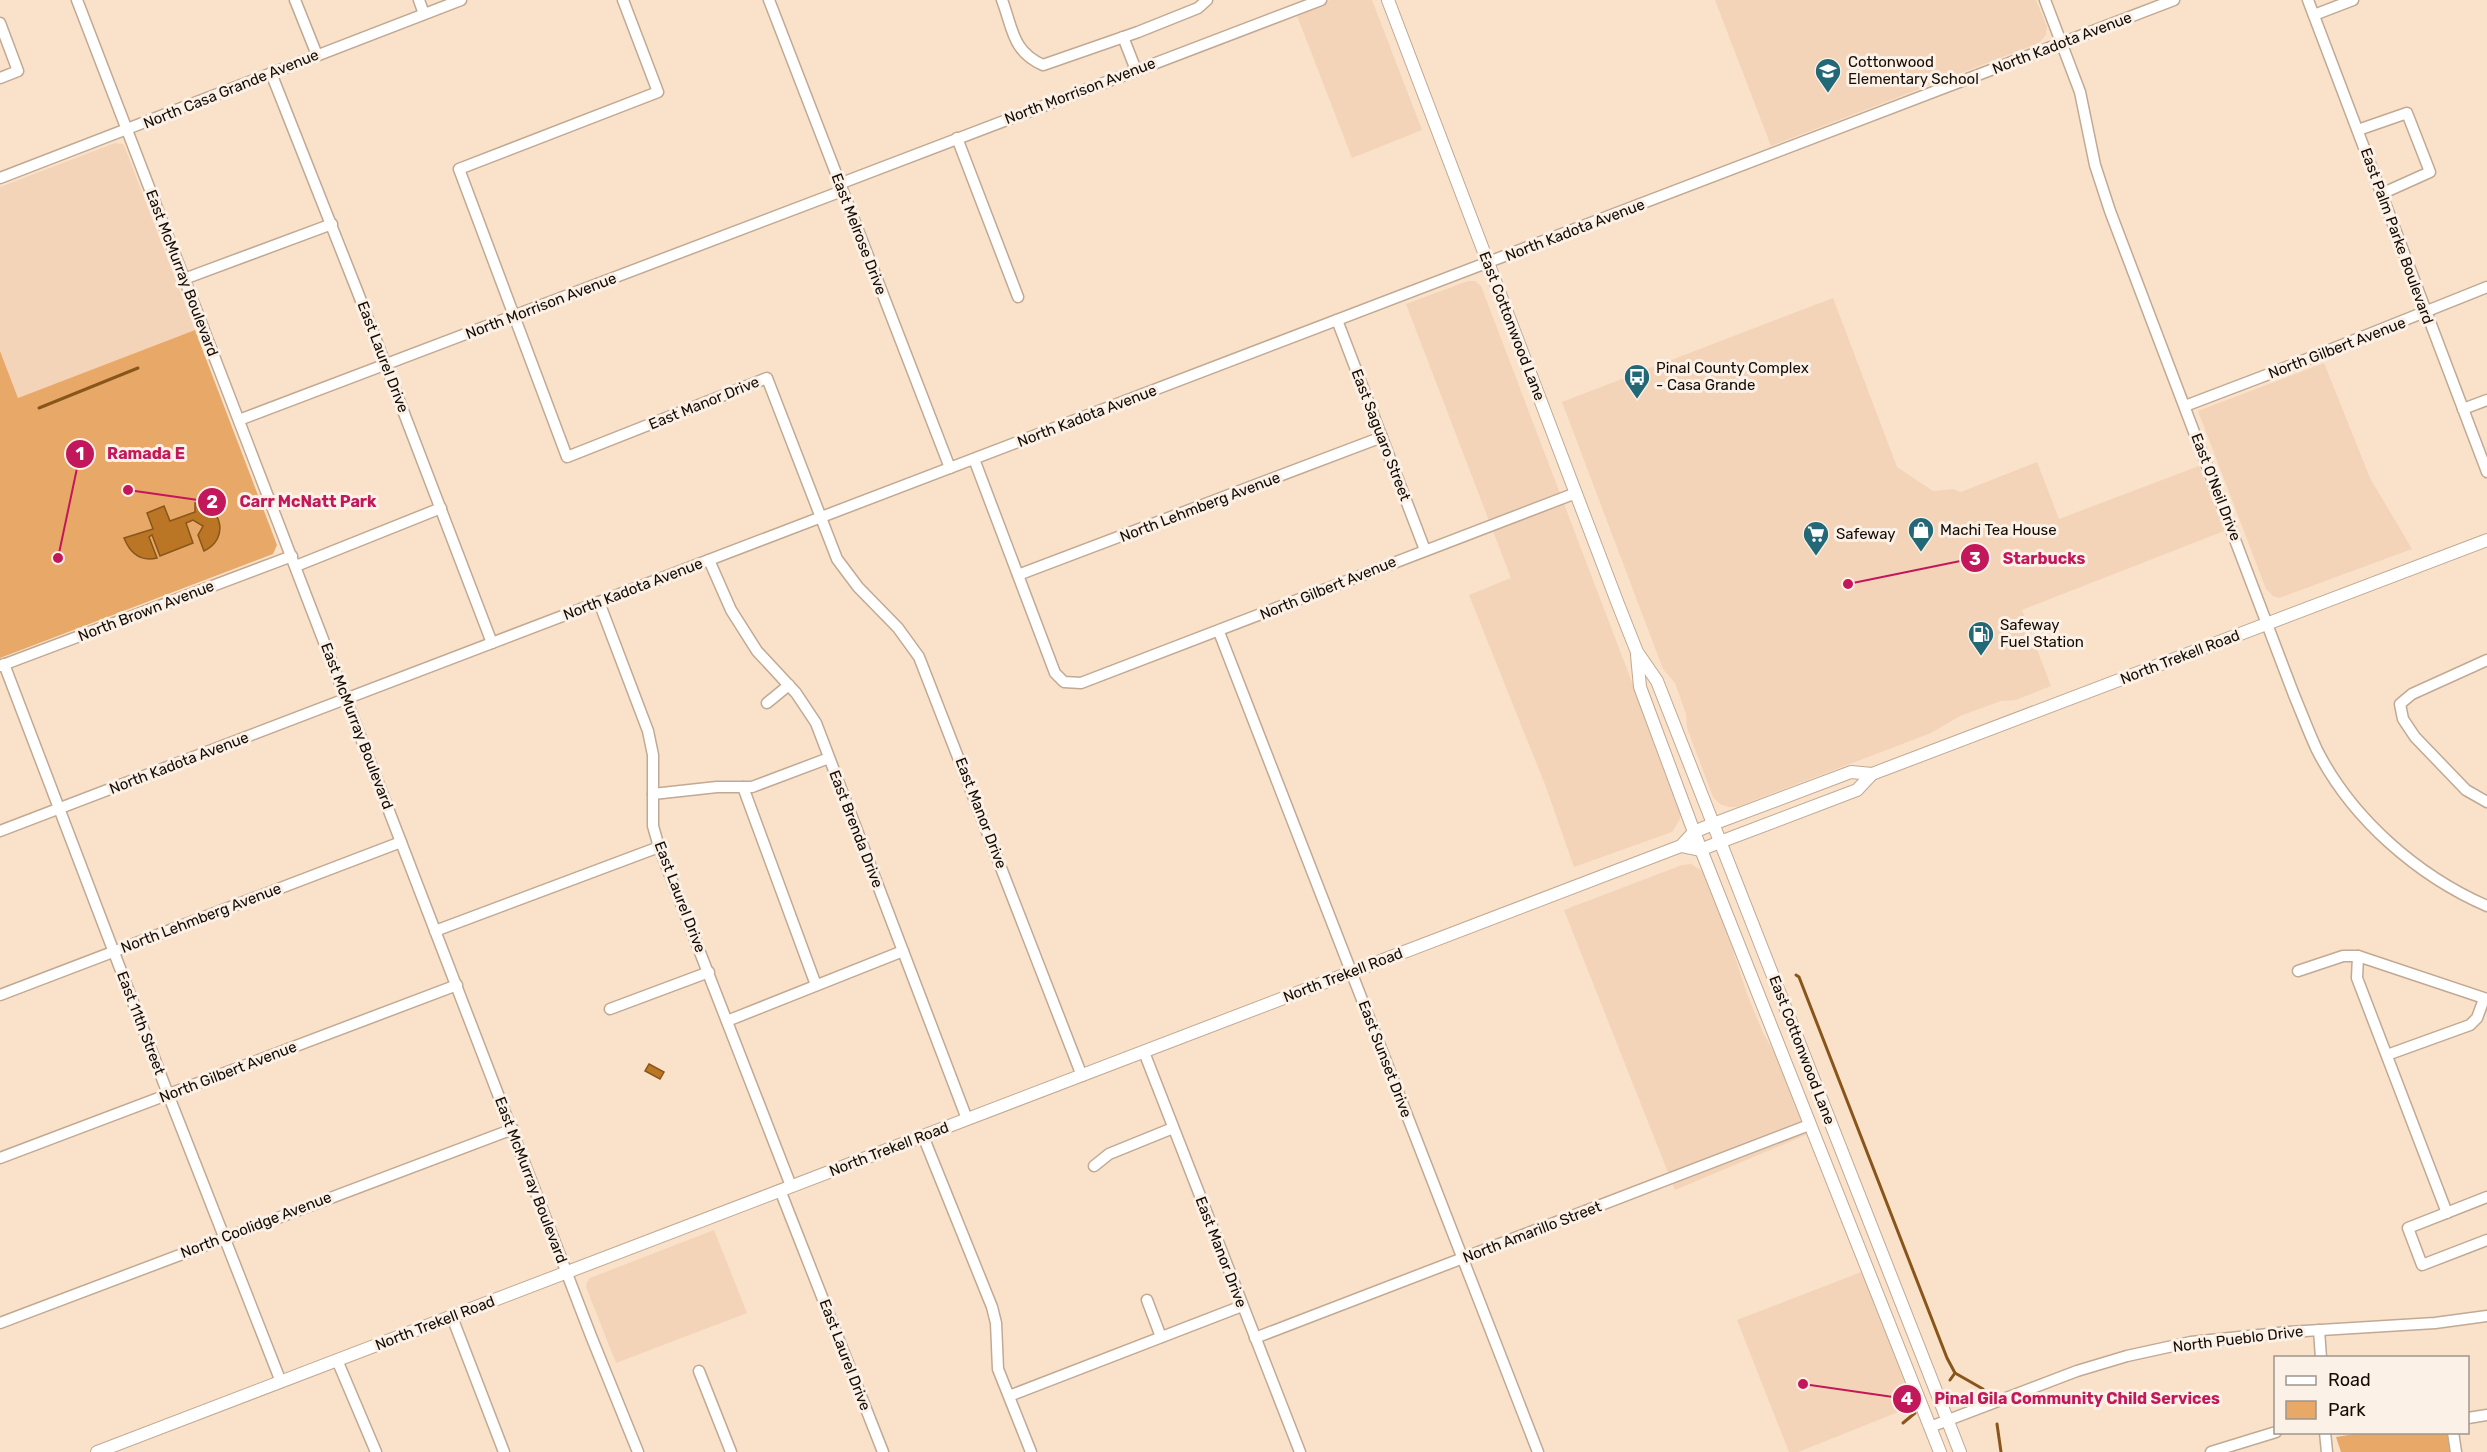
<svg xmlns="http://www.w3.org/2000/svg" width="2487" height="1452" viewBox="0 0 2487 1452" font-family="Rubik,sans-serif">
	<rect width="100%" height="100%" fill="#fae1c9"/>
	<g fill="#f4d4b8">
		<path d="M1330,0H1372L1422,130L1352,158L1296,13Z"/>
		<path d="M1715,0H2036L2047,27L2046,35L2039,43L1771,146Z"/>
		<path d="M115,143L123,144L125,148L195,330L18,398L0,351V187Z"/>
		<path d="M1468,281H1475L1481,286L1681,811L1680,819L1672,832L1574,867L1546,787L1469,595L1511,578L1406,304Z"/>
		<path d="M1833,298L1897,467L1933,491L1953,489L1961,492L2037,462L2059,519L2199,466L2224,531L2022,610L2051,686L2016,700L2001,701L1960,716L1931,733L1737,807H1729L1720,804L1713,797L1687,728L1686,714L1675,683L1663,669L1562,402Z"/>
		<path d="M2324,363L2370,478L2412,549L2279,598L2273,596L2266,589L2198,411Z"/>
		<path d="M1691,864L1704,872L1719,907L1747,994L1764,1035L1781,1063L1808,1134L1675,1190L1564,910L1682,865Z"/>
		<path d="M714,1230L747,1313L616,1363L586,1287L587,1282L590,1278Z"/>
		<path d="M1864,1271L1916,1405L1798,1452H1789L1737,1320Z"/>
	</g>
	<g fill="#e8a868">
		<path d="M195,330L277,545L273,554L0,658V351L18,398Z"/>
		<path d="M2368,1432L2447,1433L2451,1452H2341L2336,1437Z"/>
	</g>
	<g fill="#ba7525" stroke="#88561b" stroke-width="1.5">
		<path d="M195,503C222,505 230,539 204,551L198,535L203,526L193,520L186,523L193,543L160,556L152,535L149,537L157,558C140,562 130,553 124,538L153,529L147,513L164,506L170,521L195,512Z"/>
		<path d="M649,1064L664,1072L660,1079L645,1071Z"/>
	</g>
	<g fill="none" stroke-linecap="round" stroke-linejoin="round">
		<g stroke="#88561b" stroke-width="3">
			<path d="M39,408L138,368"/>
			<path d="M1796,975L1799,977L1947,1358L1955,1373L1983,1389"/>
			<path d="M1950,1380L1955,1373"/>
			<path d="M1903,1423L1915,1413"/>
			<path d="M1997,1424L2001,1452"/>
		</g>
		<g stroke="#c1a993" stroke-width="13">
			<g id="minor">
				<path d="M77,0L591,1336L638,1452"/>
				<path d="M295,0L317,55"/>
				<path d="M419,0L424,14"/>
				<path d="M623,0L658,92L459,169L567,457L767,378L837,559L858,587L898,628L919,657L1082,1076"/>
				<path d="M769,0L950,468"/>
				<path d="M1002,0C1013,29 1012,51 1043,65L1138,32L1198,8L1207,0"/>
				<path d="M2045,0L2080,92L2095,165L2110,211L2294,695C2302,714 2309,733 2317,750C2352,819 2418,876 2487,906"/>
				<path d="M2308,0L2487,472"/>
				<path d="M2314,15L2353,0"/>
				<path d="M0,23L18,71L0,78"/>
				<path d="M1123,37L1136,70"/>
				<path d="M271,73L358,293L492,643"/>
				<path d="M2358,130L2407,113L2430,172L2381,194"/>
				<path d="M957,138L1018,297"/>
				<path d="M0,178L461,0"/>
				<path d="M839,184L1321,0"/>
				<path d="M184,279L332,224"/>
				<path d="M1337,320L1425,550"/>
				<path d="M2185,406L2277,371L2487,287"/>
				<path d="M2463,409L2487,400"/>
				<path d="M239,420L842,191"/>
				<path d="M974,459L1055,673L1064,682L1081,683L1576,493"/>
				<path d="M709,560L731,610L757,651L796,693L816,723L967,1119"/>
				<path d="M296,566L441,508"/>
				<path d="M1018,575L1382,437"/>
				<path d="M599,602L648,731L653,755V826L659,847L791,1186"/>
				<path d="M1219,632L1538,1452"/>
				<path d="M2487,660L2412,694L2400,704L2403,719L2415,737L2466,790L2487,802"/>
				<path d="M4,664L168,1094L281,1382"/>
				<path d="M0,666L292,556"/>
				<path d="M767,703L789,685"/>
				<path d="M743,787L816,985"/>
				<path d="M653,794L717,787H752L829,758"/>
				<path d="M0,831L2174,0"/>
				<path d="M435,931L659,847"/>
				<path d="M2298,971L2343,956H2358"/>
				<path d="M0,995L401,842"/>
				<path d="M610,1009L709,972"/>
				<path d="M727,1021L903,951"/>
				<path d="M1144,1052L1300,1452"/>
				<path d="M2387,1055L2470,1025L2477,1018L2484,999"/>
				<path d="M923,1136L992,1307L996,1323L998,1369L1031,1452"/>
				<path d="M0,1158L457,985"/>
				<path d="M1094,1166L1109,1154L1173,1128"/>
				<path d="M780,1190L883,1452"/>
				<path d="M2487,1197L2408,1228L2422,1265L2487,1240"/>
				<path d="M2447,1213L2357,978L2358,956L2487,999"/>
				<path d="M1147,1300L1161,1337"/>
				<path d="M452,1317L504,1452"/>
				<path d="M0,1323L513,1129"/>
				<path d="M2319,1330L2321,1358"/>
				<path d="M1255,1338L1809,1125"/>
				<path d="M337,1360L376,1452"/>
				<path d="M699,1371L731,1452"/>
				<path d="M1009,1396L1242,1306"/>
				<path d="M2468,1418L2487,1415"/>
				<path d="M1930,1427L2077,1371L2127,1356L2191,1342L2288,1332L2435,1323L2487,1316"/>
				<path d="M2325,1432L2327,1452"/>
				<path d="M2453,1432L2456,1452"/>
				<path d="M2211,1452L2276,1432"/>
			</g>
		</g>
		<g stroke="#c1a993" stroke-width="14">
			<g id="major">
				<path d="M1388,0L1618,604L1637,652L1657,681L1960,1452"/>
				<path d="M1637,655L1640,687L1694,832L1940,1452"/>
				<path d="M1681,846L1700,850L1720,842L1857,790L1872,774L2487,540"/>
				<path d="M97,1452L1681,846L1694,832L1713,824L1851,772L1872,774"/>
			</g>
		</g>
		<use href="#minor" stroke="#fff" stroke-width="10"/>
		<use href="#major" stroke="#fff" stroke-width="12"/>
	</g>
	<defs>
		<g id="school-pin" transform="scale(1.35)"><path d="M0 17L-7.5 6A9.5 9.5 0 1 1 7.5 6Z" fill="#226877" stroke="#fbf1e7"/><path d="M0-5L7-2L0 1L-7-2ZM-4 1L0 2.5L4 1V4Q0 6-4 4Z" fill="#fff"/></g>
		<g id="bus-pin" transform="scale(1.35)"><path d="M0 17L-7.5 6A9.5 9.5 0 1 1 7.5 6Z" fill="#226877" stroke="#fbf1e7"/><path d="M-5-6H5V4H4V6H2V4H-2V6H-4V4H-5ZM-3.5-4V0h7V-4ZM-3.5 1.2v1.5H-2V1.2ZM2 1.2v1.5H3.5V1.2Z" fill="#fff"/></g>
		<g id="shop-pin" transform="scale(1.35)"><path d="M0 17L-7.5 6A9.5 9.5 0 1 1 7.5 6Z" fill="#226877" stroke="#fbf1e7"/><path d="M-5-2.5h2.3a2.7 3.5 0 0 1 5.4 0H5L5.5 6h-11ZM-1.5-2.5h3a1.5 2.3 0 0 0-3 0Z" fill="#fff"/></g>
		<g id="supermarket-pin" transform="scale(1.35)"><path d="M0 17L-7.5 6A9.5 9.5 0 1 1 7.5 6Z" fill="#226877" stroke="#fbf1e7"/><path d="M-6-5.5h2.5l.6 2H6L4.5 2H-2.5L-4.4-4H-6ZM-1.5 3.2a1.3 1.3 0 1 0 .1 0ZM3 3.2a1.3 1.3 0 1 0 .1 0Z" fill="#fff"/></g>
		<g id="fuel-pin" transform="scale(1.35)"><path d="M0 17L-7.5 6A9.5 9.5 0 1 1 7.5 6Z" fill="#226877" stroke="#fbf1e7"/><path d="M-5.5-6h7V0h2V4h1.3V-2.5L3-4.5l.8-.8L6-3V5H2.5V1h-1V6h-7ZM-4.2-4.7v3.2H.2V-4.7Z" fill="#fff"/></g>
	</defs>
	<g fill-rule="evenodd">
		<use href="#school-pin" x="1828" y="71"/>
		<use href="#bus-pin" x="1637" y="377"/>
		<use href="#shop-pin" x="1921" y="530"/>
		<use href="#supermarket-pin" x="1816" y="534"/>
		<use href="#fuel-pin" x="1981" y="634"/>
	</g>
	<g text-anchor="middle" stroke-width="6" stroke-linejoin="round" paint-order="stroke">
		<g font-size="15" fill="#150c05" stroke="#fbf1e7">
			<text transform="translate(2062 43) rotate(-21)" y="5">North Kadota Avenue</text>
			<text transform="translate(231 89) rotate(-22)" y="5">North Casa Grande Avenue</text>
			<text transform="translate(1080 91) rotate(-21)" y="5">North Morrison Avenue</text>
			<text transform="translate(1575 230) rotate(-21)" y="5">North Kadota Avenue</text>
			<text transform="translate(859 234) rotate(69)" y="5">East Melrose Drive</text>
			<text transform="translate(2397 236) rotate(70)" y="5">East Palm Parke Boulevard</text>
			<text transform="translate(182 273) rotate(69)" y="5">East McMurray Boulevard</text>
			<text transform="translate(541 306) rotate(-21)" y="5">North Morrison Avenue</text>
			<text transform="translate(1512 326) rotate(69)" y="5">East Cottonwood Lane</text>
			<text transform="translate(2337 348) rotate(-21)" y="5">North Gilbert Avenue</text>
			<text transform="translate(383 357) rotate(69)" y="5">East Laurel Drive</text>
			<text transform="translate(704 403) rotate(-22)" y="5">East Manor Drive</text>
			<text transform="translate(1087 416) rotate(-21)" y="5">North Kadota Avenue</text>
			<text transform="translate(1381 435) rotate(69)" y="5">East Saguaro Street</text>
			<text transform="translate(2216 487) rotate(69)" y="5">East O'Neil Drive</text>
			<text transform="translate(1200 507) rotate(-21)" y="5">North Lehmberg Avenue</text>
			<text transform="translate(1328 588) rotate(-22)" y="5">North Gilbert Avenue</text>
			<text transform="translate(633 589) rotate(-21)" y="5">North Kadota Avenue</text>
			<text transform="translate(146 611) rotate(-21)" y="5">North Brown Avenue</text>
			<text transform="translate(2180 657) rotate(-21)" y="5">North Trekell Road</text>
			<text transform="translate(357 726) rotate(69)" y="5">East McMurray Boulevard</text>
			<text transform="translate(179 763) rotate(-21)" y="5">North Kadota Avenue</text>
			<text transform="translate(981 813) rotate(69)" y="5">East Manor Drive</text>
			<text transform="translate(856 829) rotate(69)" y="5">East Brenda Drive</text>
			<text transform="translate(680 897) rotate(69)" y="5">East Laurel Drive</text>
			<text transform="translate(201 918) rotate(-21)" y="5">North Lehmberg Avenue</text>
			<text transform="translate(1343 975) rotate(-21)" y="5">North Trekell Road</text>
			<text transform="translate(141 1023) rotate(69)" y="5">East 11th Street</text>
			<text transform="translate(1802 1050) rotate(69)" y="5">East Cottonwood Lane</text>
			<text transform="translate(1385 1059) rotate(69)" y="5">East Sunset Drive</text>
			<text transform="translate(228 1072) rotate(-21)" y="5">North Gilbert Avenue</text>
			<text transform="translate(889 1149) rotate(-21)" y="5">North Trekell Road</text>
			<text transform="translate(531 1180) rotate(69)" y="5">East McMurray Boulevard</text>
			<text transform="translate(256 1225) rotate(-21)" y="5">North Coolidge Avenue</text>
			<text transform="translate(1532 1232) rotate(-21)" y="5">North Amarillo Street</text>
			<text transform="translate(1221 1252) rotate(69)" y="5">East Manor Drive</text>
			<text transform="translate(435 1323) rotate(-21)" y="5">North Trekell Road</text>
			<text transform="translate(2238 1339) rotate(-7)" y="5">North Pueblo Drive</text>
			<text transform="translate(845 1355) rotate(69)" y="5">East Laurel Drive</text>
		</g>
		<g font-size="15" fill="#150c05" stroke="#fbf1e7" text-anchor="start">
			<text x="1848" y="67">Cottonwood<tspan x="1848" dy="17">Elementary School</tspan></text>
			<text x="1656" y="373">Pinal County Complex<tspan x="1656" dy="17">- Casa Grande</tspan></text>
			<text x="1940" y="535">Machi Tea House</text>
			<text x="1836" y="539">Safeway</text>
			<text x="2000" y="630">Safeway<tspan x="2000" dy="17">Fuel Station</tspan></text>
		</g>
	</g>
	<path fill="none" stroke="#c2185b" stroke-width="2" d="M58 558L80 454M128 490L212 502M1848 584L1975 558M1803 1384L1907 1399"/>
	<g fill="#c2185b" stroke="#fbf1e7" stroke-width="2">
		<circle cx="58" cy="558" r="6"/>
		<circle cx="128" cy="490" r="6"/>
		<circle cx="1848" cy="584" r="6"/>
		<circle cx="1803" cy="1384" r="6"/>
		<circle cx="80" cy="454" r="15"/>
		<circle cx="212" cy="502" r="15"/>
		<circle cx="1975" cy="558" r="15"/>
		<circle cx="1907" cy="1399" r="15"/>
	</g>
	<g font-size="18" text-anchor="middle" font-weight="bold" fill="#fff">
		<text x="80" y="460">1</text>
		<text x="212" y="508">2</text>
		<text x="1975" y="565">3</text>
		<text x="1907" y="1405">4</text>
	</g>
	<g font-size="16" text-anchor="middle" font-weight="bold" fill="#c2185b" stroke="#fbf1e7" stroke-width="6" stroke-linejoin="round" paint-order="stroke">
		<text x="146" y="459">Ramada E</text>
		<text x="308" y="507">Carr McNatt Park</text>
		<text x="2044" y="564">Starbucks</text>
		<text x="2077" y="1404">Pinal Gila Community Child Services</text>
	</g>
	<rect x="2274" y="1356" width="195" height="78" fill="#fbf1e7" stroke="#9f958d" stroke-width="1.5"/>
	<rect x="2286" y="1376" width="30" height="9" fill="#ffffff" stroke="#9f958d" stroke-width="1.5"/>
	<text x="2328" y="1386" font-size="18" fill="#150c05">Road</text>
	<rect x="2286" y="1401" width="30" height="18" fill="#e8a868" stroke="#9f958d" stroke-width="1.5"/>
	<text x="2328" y="1416" font-size="18" fill="#150c05">Park</text>
</svg>
